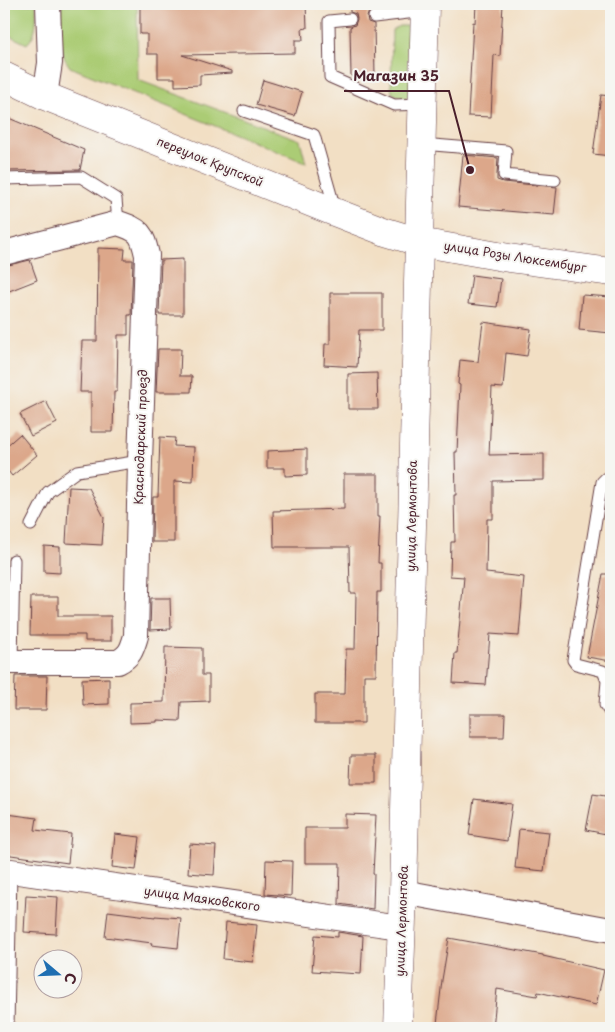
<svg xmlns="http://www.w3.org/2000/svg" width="615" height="1032" viewBox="0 0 615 1032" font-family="'Playpen Sans',sans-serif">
	<rect width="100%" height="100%" fill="#f6f6f2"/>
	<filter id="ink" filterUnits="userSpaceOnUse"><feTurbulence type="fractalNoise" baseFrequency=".02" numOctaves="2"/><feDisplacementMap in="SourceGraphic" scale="10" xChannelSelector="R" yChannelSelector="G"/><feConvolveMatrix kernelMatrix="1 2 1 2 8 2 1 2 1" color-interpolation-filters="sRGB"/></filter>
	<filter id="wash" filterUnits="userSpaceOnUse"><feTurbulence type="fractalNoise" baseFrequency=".0096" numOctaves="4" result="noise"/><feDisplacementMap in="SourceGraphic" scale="20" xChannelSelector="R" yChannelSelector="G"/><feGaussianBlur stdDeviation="1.12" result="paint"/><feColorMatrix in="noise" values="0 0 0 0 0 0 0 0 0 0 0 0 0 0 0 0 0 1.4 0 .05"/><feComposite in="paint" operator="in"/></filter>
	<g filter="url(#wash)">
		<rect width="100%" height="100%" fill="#f2dfc4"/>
		<g fill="#abcc75" stroke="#7a7650">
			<path d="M4,4H36C37,17 37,35 27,44L4,33Z"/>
			<path d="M62,4H137L138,80L300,140L306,163L70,67C68,64 65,60 64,57C59,43 59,17 62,4Z"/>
			<path d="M399,26H409L415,35L411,97L402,98L392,93L391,85L392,30Z"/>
		</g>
		<g id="blocks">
			<g fill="#dca78a">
				<path d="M140,4H306L307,28L302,29L303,40H295V53L182,55L232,71V73L200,75V85L175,86V78H158V54H147V34H140Z"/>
				<path d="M350,4H373L374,10L369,11L367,17L368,22L374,24L375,77L351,76L350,27L355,25L357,19L356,14L350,12Z"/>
				<path d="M476,4H503L500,56L494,55L491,117L468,116L473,22L475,23Z"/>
				<path d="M263,80L302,92L295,116L256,105Z"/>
				<path d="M601,95L611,96V156L593,154Z"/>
				<path d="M4,116L84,150L80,170L4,171Z"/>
				<path d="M463,155L498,158L497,174V180L503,182L557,187L554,215L458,207Z"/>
				<path d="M98,248L125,249L124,260H133L131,315H128V335H118L117,392H114L113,432H91V392H80L82,341H97Z"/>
				<path d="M183,259V315H159L161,260Z"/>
				<path d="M30,260L37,280L4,293V266Z"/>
				<path d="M472,275L501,279L497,307L468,304Z"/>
				<path d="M330,293H382V330H359L357,367L324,365L325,344H330Z"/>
				<path d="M582,295L611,297V333L579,330Z"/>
				<path d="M483,322L531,329L527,356L506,353L503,388L492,387L489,455L544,454V480L493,481V519H487L486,573L524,577L519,636L490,634L486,685L453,683L455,653H457L464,577L450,576L451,542H455L454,495H456L455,452H457L460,385L458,384L460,360L478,362Z"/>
				<path d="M158,349H181L180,376H192L191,392H156Z"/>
				<path d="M377,373L378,409H348V374Z"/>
				<path d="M46,401L57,423L31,436L20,414Z"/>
				<path d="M20,434L37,455L12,476L4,466V448Z"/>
				<path d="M160,437L175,438L174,446L194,447L193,482L174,481V542H152L153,497H158Z"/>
				<path d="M307,449V475L285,476V468H267V451Z"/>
				<path d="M344,474H378V516H380L378,563H381V592H377L376,675H364V723H315V694H345L346,649H355L356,593H350L349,547H274L273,511L344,509Z"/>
				<path d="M69,487L89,488L104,517L102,545L66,543Z"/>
				<path d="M44,546L60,547V573L44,572Z"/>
				<path d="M603,574H611V661L587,657Z"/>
				<path d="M31,597H58V616H111V641H85V635H30Z"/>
				<path d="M151,598H170L171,629L150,630Z"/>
				<path d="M165,647L202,648V675H209V701L181,702L180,721L157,720V722L130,723V703L164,702Z"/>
				<path d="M15,676H47L46,710H14Z"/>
				<path d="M109,678V704L83,705L82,679Z"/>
				<path d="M470,714H505L504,737H470Z"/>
				<path d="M351,755H376V783H350Z"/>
				<path d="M593,794L611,797V835L586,830Z"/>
				<path d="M474,799L512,804L507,841L469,835Z"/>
				<path d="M7,814L37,818L35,830L71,834L68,863L4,854V839Z"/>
				<path d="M345,814L376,815L373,874H374L373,909L339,904L340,863H305V828H345Z"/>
				<path d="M519,829L549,832L544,871L515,868Z"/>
				<path d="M115,834L140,837L136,870L112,867Z"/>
				<path d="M190,844L216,846L214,875L188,873Z"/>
				<path d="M266,860L292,861L291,896L265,894Z"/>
				<path d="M26,895L58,897L56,934L24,932Z"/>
				<path d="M108,911L155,917V916L181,918L178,948L151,945L152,943L105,937Z"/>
				<path d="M226,922L257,925L253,962L223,959Z"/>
				<path d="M338,932L363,936L361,974L312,971L315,935L338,937Z"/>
				<path d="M449,938L543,955V956L604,970L596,1005L538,992L537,996L497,989L493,1028H477L437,1024L442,980Z"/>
			</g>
		</g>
	</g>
	<g filter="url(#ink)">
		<use href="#blocks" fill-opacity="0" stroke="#633c42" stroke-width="1"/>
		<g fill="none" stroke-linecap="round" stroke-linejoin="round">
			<g stroke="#633c42" stroke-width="13">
				<g id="lane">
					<path d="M374,17L425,11"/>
					<path d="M350,19L329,21L330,77L394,105L422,104"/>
					<path d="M244,111L314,135L335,209"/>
					<path d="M422,144L506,151L504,175L555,180"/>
					<path d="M4,179L81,177L116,199L118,223"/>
					<path d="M611,479L606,478L602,482L573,660L576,664L603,671L607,681L605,705L611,714"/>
					<path d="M31,525L48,492L77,471L140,461"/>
					<path d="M12,662L14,560"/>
					<path d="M8,1028L11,871"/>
				</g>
			</g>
			<g stroke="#633c42" stroke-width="26">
				<g id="street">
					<path d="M45,96L50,63L48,4"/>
					<path d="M4,253L118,223C140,230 142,233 147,255L140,461L136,636C132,649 131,655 118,662H4"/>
					<path d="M4,870L379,924L401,927"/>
					<path d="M403,892L611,930"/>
				</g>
			</g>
			<g stroke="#633c42" stroke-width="29">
				<path id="secondary" d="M4,76L45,96L337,213L386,232L419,242L403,892L398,1028"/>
			</g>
			<g stroke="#633c42" stroke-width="29">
				<path id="primary" d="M425,4L419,242L509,258L611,272"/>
			</g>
			<use href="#lane" stroke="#fff" stroke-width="11"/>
			<use href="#street" stroke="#fff" stroke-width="24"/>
			<use href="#secondary" stroke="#fff" stroke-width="28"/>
			<use href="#primary" stroke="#fff" stroke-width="28"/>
		</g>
	</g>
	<g text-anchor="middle" stroke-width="4" stroke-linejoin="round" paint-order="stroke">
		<g font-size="12" fill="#4a1f2b" stroke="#f6f6f2">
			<text transform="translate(210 162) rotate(22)" y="4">переулок Крупской</text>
			<text transform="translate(515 257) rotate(9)" y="4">улица Розы Люксембург</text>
			<text transform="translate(141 437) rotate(-88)" y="4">Краснодарский проезд</text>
			<text transform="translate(412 516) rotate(-89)" y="4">улица Лермонтова</text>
			<text transform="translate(202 899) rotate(8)" y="4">улица Маяковского</text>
			<text transform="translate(402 921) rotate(-88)" y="4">улица Лермонтова</text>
		</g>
	</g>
	<path fill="none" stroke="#4a1f2b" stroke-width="2" d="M470 170L449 91H344"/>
	<circle fill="#4a1f2b" stroke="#f6f6f2" stroke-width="2" cx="470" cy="170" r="5"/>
	<g font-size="14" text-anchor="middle" font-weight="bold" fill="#4a1f2b" stroke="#f6f6f2" stroke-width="4" stroke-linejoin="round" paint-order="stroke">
		<text x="396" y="81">Магазин 35</text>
	</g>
	<rect width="615" height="1032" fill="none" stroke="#f6f6f2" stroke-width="20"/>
	<g transform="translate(58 974) rotate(109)"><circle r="24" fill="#f6f6f2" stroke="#b1a0a2"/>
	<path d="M0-4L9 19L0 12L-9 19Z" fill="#1f6fb2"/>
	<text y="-8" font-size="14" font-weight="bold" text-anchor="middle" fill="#4a1f2b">С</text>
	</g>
</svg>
